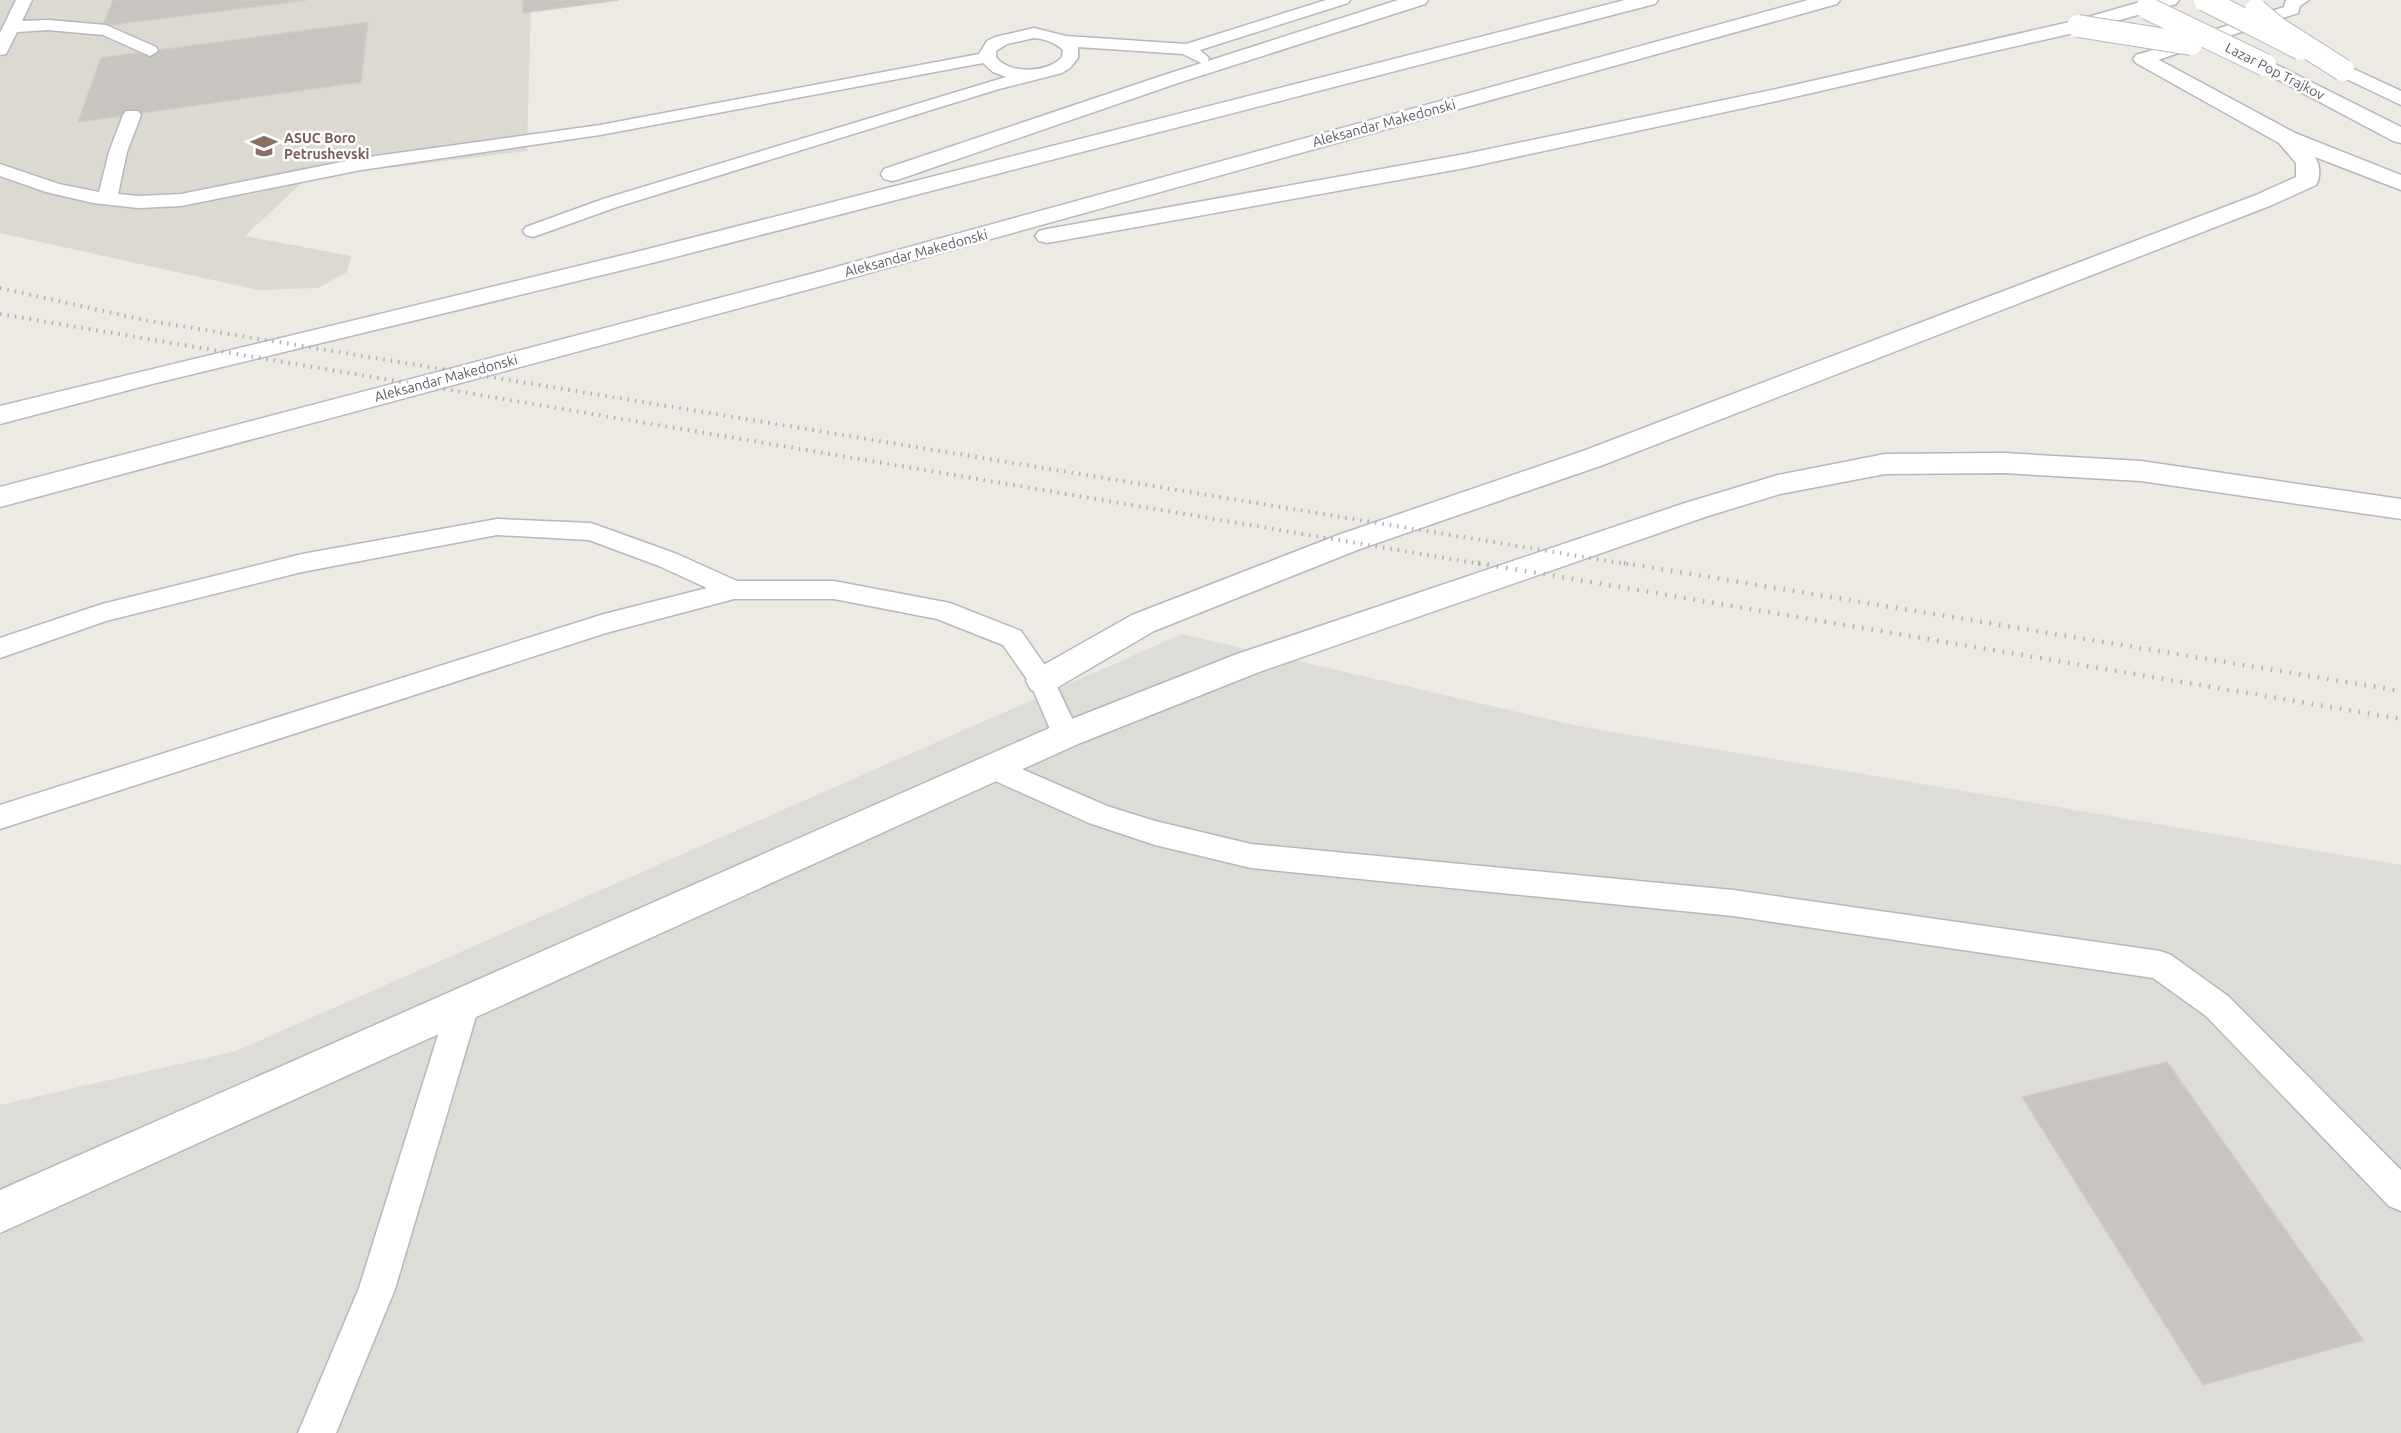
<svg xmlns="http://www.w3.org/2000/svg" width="2401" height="1433" viewBox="0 0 2401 1433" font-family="Ubuntu,sans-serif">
	<rect width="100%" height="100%" fill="#eceae2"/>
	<path fill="#dedcd7" d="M1182,634L1578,726L2401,865V1433H0V1105L236,1051Z"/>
	<path fill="#dcd9d0" d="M0,0H531L527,151L307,178L245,236L351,256L347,272L318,288L258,290L0,233Z"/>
	<g fill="#c8c4c0" stroke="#d0ccc1" stroke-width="1.5">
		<path d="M113,0H307L103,26Z"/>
		<path d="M523,0H618L523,13Z"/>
		<path d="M368,22L361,82L78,122L101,58Z"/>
		<path d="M2167,1062L2363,1340L2203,1385L2022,1097Z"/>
	</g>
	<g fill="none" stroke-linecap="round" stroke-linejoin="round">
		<g stroke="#b5b7bc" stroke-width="3">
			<g id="lane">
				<path d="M16,0H32L22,21L48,20L106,25L156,47L158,51L150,56L103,35L48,30L17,32L6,54L0,55V33Z"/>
				<path d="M1326,0H1350L1348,3L1200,50L1209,58L1207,62L1201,63L1183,54L1078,47V58L1070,68L1062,73L999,89L617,207L533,237L526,235L523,231L526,227L603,199L1006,77L993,72L983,63L600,135L361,170L181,206L139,208L93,203L46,192L0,176V164L59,184L99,192L109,152L123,115L126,111H138L141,115L127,152L118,194L139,196L181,194L361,158L600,125L979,54L987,41L995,37L1034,28L1066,36L1186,44ZM1034,38C1046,39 1054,42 1063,50L1062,57C1048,73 1009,75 996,57V51L1007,44Z"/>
				<path d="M2286,0H2309L2300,6L2298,13L2149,63H2137L2135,59L2137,55L2284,7Z"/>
				<path d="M497,519L591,523L677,554L737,581H834L950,603L1021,631L1051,674L1080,735L1076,743L1066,746L1056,743L1031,685L1003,645L937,619L834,599H734L606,633L0,829V805L604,614L707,588L659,566L589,540L497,535L302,572L106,621L0,658V638L102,604L302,554Z"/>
				<path d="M992,756L1107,806L1155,821L1251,844L1733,890L2160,951L2171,955L2228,996L2401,1170V1211L2389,1206L2206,1016L2153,978L1733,916L1251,868L1155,845L1089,823L982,775L978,767L982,759Z"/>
				<path d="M464,989L475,993L480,1003L395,1289L336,1433H298L359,1288L448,1003L453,993Z"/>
			</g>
		</g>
		<g stroke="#b5b7bc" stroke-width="3">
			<g id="street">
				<path d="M2143,53L2150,55L2295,133L2401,175V190L2315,157C2320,164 2321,177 2316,185L2272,205L1603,465L1360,549L1154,631L1053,690L1042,693L1031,690L1026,681L1031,672L1132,615L1338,535L1583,451L2256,195L2296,177V163L2279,143L2136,63L2133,59L2136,55Z"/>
				<path d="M2265,59L2401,127V143L2393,141L2258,69L2255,65L2258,61Z"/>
				<path d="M2343,64L2401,91V105L2336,74L2333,70L2336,66Z"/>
				<path d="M2004,453L2141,461L2401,499V519L2141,481L2004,473L1885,474L1780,494L1705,517L1259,672L1078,744L0,1233V1190L1054,726L1237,654L1685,503L1778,475L1885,454Z"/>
			</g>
		</g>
		<g stroke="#b6b8bd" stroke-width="3">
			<g id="secondary">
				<path d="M1398,0H1428L1425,4L1178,83L900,179L892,181L884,179L881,174L884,169L1164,75Z"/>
				<path d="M1625,0H1658L1655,4L656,262L152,384L0,424V406L644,250Z"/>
				<path d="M1808,0H1840L1837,4L836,282L0,507V487L818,272Z"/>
				<path d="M2147,0H2179L2176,4L2078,32L1781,100L1465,168L1047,243L1039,241L1035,236L1039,231L1047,229L1465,154L1781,88L2074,21Z"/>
			</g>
		</g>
		<use href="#lane" fill="#fff" fill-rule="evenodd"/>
		<use href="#street" fill="#fff" fill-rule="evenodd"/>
		<use href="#secondary" fill="#fff" fill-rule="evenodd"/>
		<g stroke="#b1b1b2" stroke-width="4" stroke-dasharray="1.5 6" stroke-linecap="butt">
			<path d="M0,288L144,320L1633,565"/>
			<path d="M0,314L1487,565"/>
		</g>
		<g stroke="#b1b1b2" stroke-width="4.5" stroke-dasharray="1.5 8" stroke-linecap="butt">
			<path d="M1478,563L2401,719"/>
			<path d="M1624,563L2401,691"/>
		</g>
		<g stroke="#b5b7bc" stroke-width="24" stroke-linecap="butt">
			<g id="street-bridge">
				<path d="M2205,0L2301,49"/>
				<path d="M2147,8L2265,65"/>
			</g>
		</g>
		<g stroke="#b6b8bd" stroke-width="24" stroke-linecap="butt">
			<g id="secondary-bridge">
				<path d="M2256,10L2277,28L2343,70"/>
				<path d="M2078,26L2191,44"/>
			</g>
		</g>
		<use href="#street-bridge" stroke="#fff" stroke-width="22"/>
		<use href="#secondary-bridge" stroke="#fff" stroke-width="22"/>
	</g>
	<defs>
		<g id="school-bare" transform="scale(2.07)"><path d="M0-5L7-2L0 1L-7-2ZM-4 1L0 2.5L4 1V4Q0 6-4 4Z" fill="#8d6e63" stroke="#fff" stroke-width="2.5" paint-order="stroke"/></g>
	</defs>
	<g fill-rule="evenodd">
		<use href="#school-bare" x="264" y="146"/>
	</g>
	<g text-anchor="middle" stroke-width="5" stroke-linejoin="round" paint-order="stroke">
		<g font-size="14" fill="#5a5d62" stroke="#fff">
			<text transform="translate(2275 71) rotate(27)" y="5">Lazar Pop Trajkov</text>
			<text transform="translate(1384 123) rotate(-15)" y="5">Aleksandar Makedonski</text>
			<text transform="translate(916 253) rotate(-15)" y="5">Aleksandar Makedonski</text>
			<text transform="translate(446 378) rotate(-15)" y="5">Aleksandar Makedonski</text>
		</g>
		<g font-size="14" font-weight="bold" fill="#785e54" stroke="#fff" text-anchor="start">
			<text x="284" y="143">ASUC Boro<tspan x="284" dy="16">Petrushevski</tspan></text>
		</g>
	</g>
</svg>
